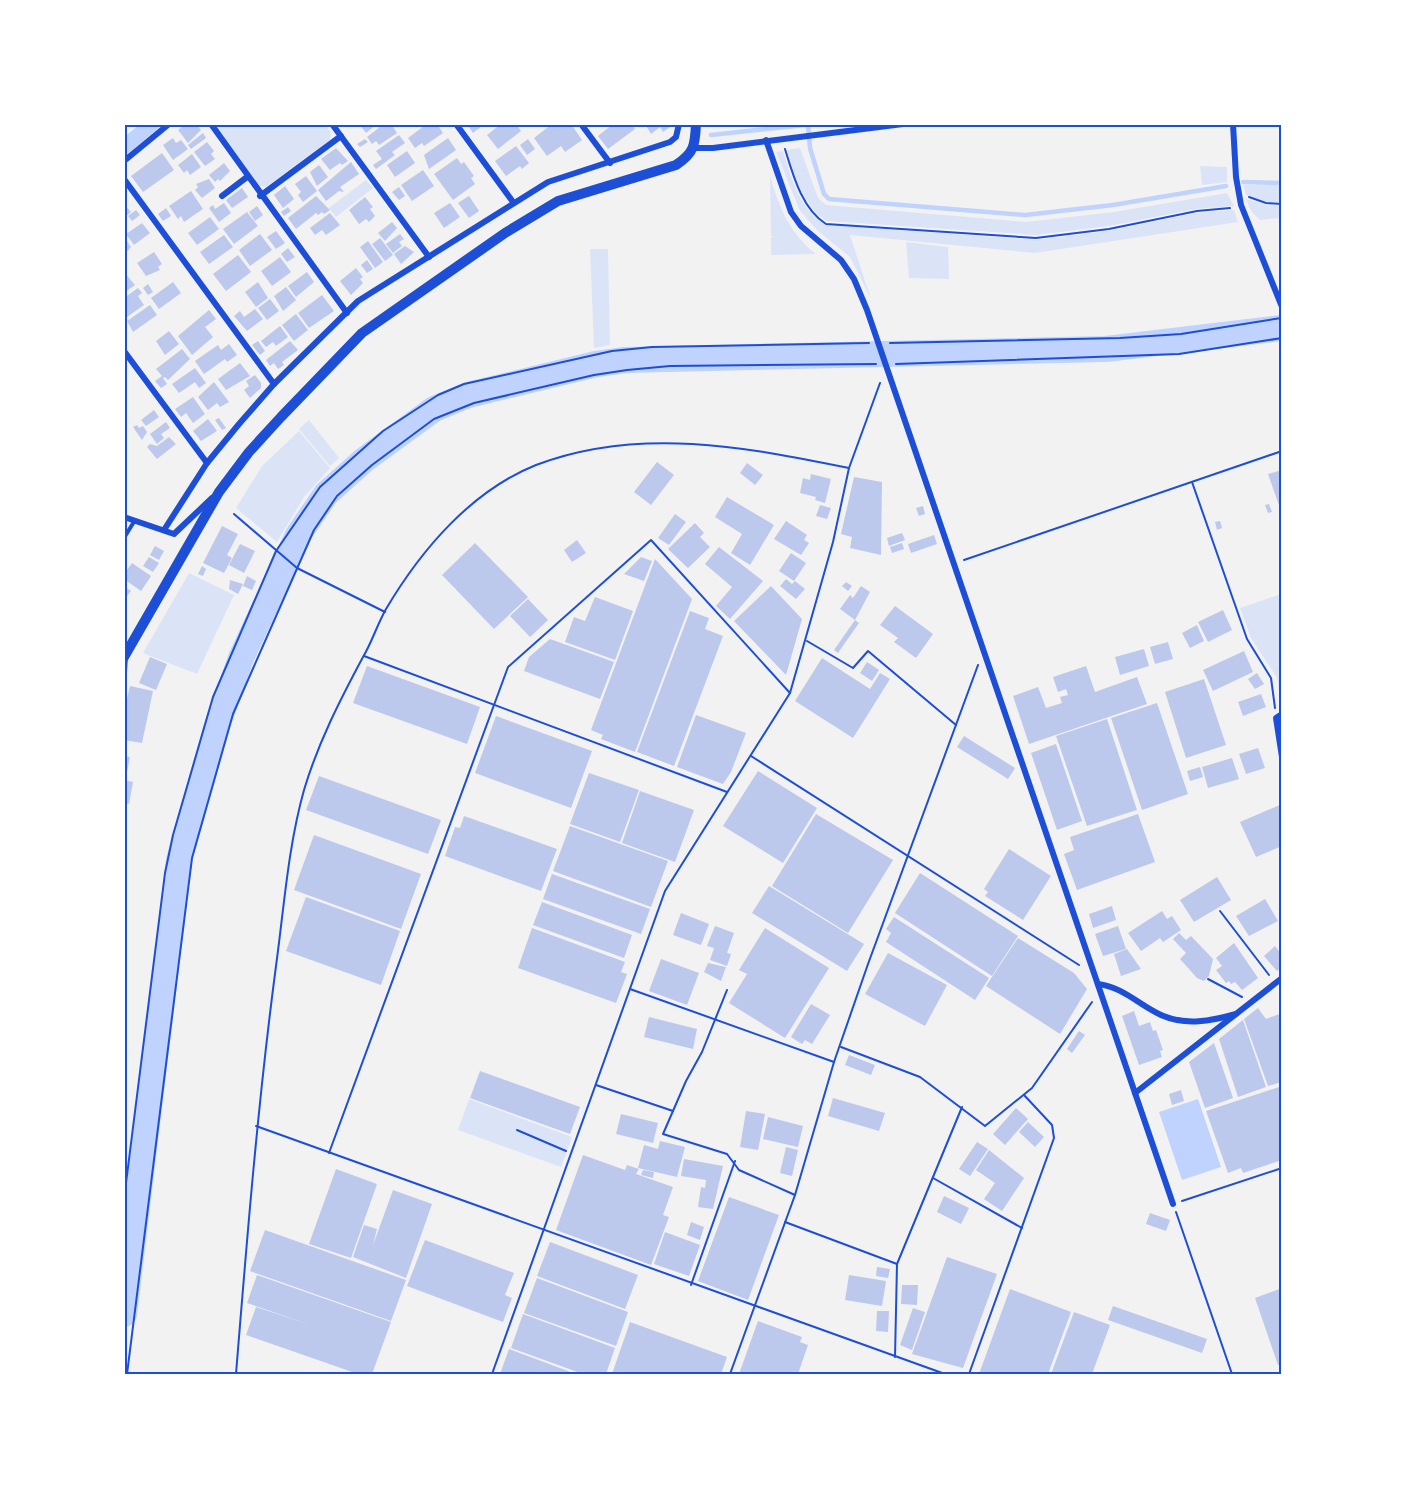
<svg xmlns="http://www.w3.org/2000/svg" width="1406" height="1499" viewBox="0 0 1406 1499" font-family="'Fira Sans',sans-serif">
	<rect width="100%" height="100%" fill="#f2f2f2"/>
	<g fill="#dbe4f7">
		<path d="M214,125H325L331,132L330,140L266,187L259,186Z"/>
		<path d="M800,148L818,198L826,205L1026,222L1114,212L1227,193L1234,206L1196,209L1109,226L1036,235L827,221C804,208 794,174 787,150Z"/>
		<path d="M783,151C791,178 801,212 826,225L1036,240L1109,231L1197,213L1234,210L1238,222L1035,253L850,235L871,299L850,257L818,231L800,211L776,152Z"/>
		<path d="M1200,166L1227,167V182L1202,185Z"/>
		<path d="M770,176C779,207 790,234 816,254L771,255V237L775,236H771Z"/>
		<path d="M366,180L373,188L336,217L329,208Z"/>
		<path d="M1243,185H1281V202H1267L1246,195Z"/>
		<path d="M1246,199L1266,205L1281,206V218L1260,220L1251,211Z"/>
		<path d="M906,242L948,247L949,279L909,278Z"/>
		<path d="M590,249H608L610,345L594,348Z"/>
		<path d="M309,420L339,458L330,466L299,429Z"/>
		<path d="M299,431L330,468L304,497L277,542L236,508L262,466Z"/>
		<path d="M189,573L234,595L197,674L143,653Z"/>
		<path d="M1281,594H1282L1281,707L1277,678L1251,638L1240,608Z"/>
		<path d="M469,1099L572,1137L561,1167L458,1130Z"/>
	</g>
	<path fill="#bfd3fe" d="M1198,1099L1221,1167L1182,1180L1159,1112Z"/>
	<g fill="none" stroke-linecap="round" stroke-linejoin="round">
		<g stroke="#bfd3fe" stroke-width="4.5">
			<path d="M808,125L810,148L824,194L829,199L1025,215L1113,205L1226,186"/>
			<path d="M711,135L814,124"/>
			<path d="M1243,182L1282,183"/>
		</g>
		<path stroke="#bfd3fe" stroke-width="15" d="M124,147L152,124"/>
		<path stroke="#bfd3fe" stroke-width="26" d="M124,1314L179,860L217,726L241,658L298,535L326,494L364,460L434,409L468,395L596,364L625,360L1106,349L1282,328"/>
	</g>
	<g fill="#bdc9ec">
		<path d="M185,124H196L201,130L188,143L178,130Z"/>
		<path d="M359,124H377L366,133Z"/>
		<path d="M384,124H391L397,133L379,145L376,141L372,144L367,137Z"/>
		<path d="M427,124H437L443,133L424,146L422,143L415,148L408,138Z"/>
		<path d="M467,124H480L482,126L473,133Z"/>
		<path d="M501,124H516L521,131L498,149L487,135Z"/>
		<path d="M552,124H571L582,140L565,152L561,146L547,156L534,138Z"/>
		<path d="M613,124H631L635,129L608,149L598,136Z"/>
		<path d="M645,124H668L670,127L663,132L660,127L651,134Z"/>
		<path d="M203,133L206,138L191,149L188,145Z"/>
		<path d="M399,135L405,143L392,152L395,155L376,169L373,165L382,159L376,151Z"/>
		<path d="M173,138L176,143L181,140L188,149L173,160L163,145Z"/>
		<path d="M448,138L456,150L429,169L424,155Z"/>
		<path d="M365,139L368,142L360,147L357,144Z"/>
		<path d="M528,139L535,149L527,155L520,145Z"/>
		<path d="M207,142L214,151L211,154L215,159L205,166L194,152Z"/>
		<path d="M516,146L529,163L522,169L520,166L506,176L495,161Z"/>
		<path d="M336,148L348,161L342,165L340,163L330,170L321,159Z"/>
		<path d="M407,151L415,163L395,177L387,165Z"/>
		<path d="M162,153L174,170L143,192L131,176Z"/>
		<path d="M192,154L201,167L190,175L187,170L184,173L178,165Z"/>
		<path d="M457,158L461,164L464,162L474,176L471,178L475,184L453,200L434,174Z"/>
		<path d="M351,162L359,174L340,187L344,192L339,191L326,201L318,190Z"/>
		<path d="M224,163L230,171L220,181L218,179L215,182L209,175Z"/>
		<path d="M319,165L328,177L317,186L310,172Z"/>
		<path d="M423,170L434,186L412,201L401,185Z"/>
		<path d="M306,176L317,191L303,202L298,195L301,192L295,184Z"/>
		<path d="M209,179L215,188L202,198L195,190L198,187L196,184Z"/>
		<path d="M285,186L294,199L283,208L274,195Z"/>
		<path d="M399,187L405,196L399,200L392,192Z"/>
		<path d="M242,188L248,197L232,208L226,200Z"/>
		<path d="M191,191L203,209L184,222L181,216L178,219L169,206Z"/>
		<path d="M316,196L330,210L324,214L322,212L318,215L316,213L296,229L288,218Z"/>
		<path d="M469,196L479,211L469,218L458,203Z"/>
		<path d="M365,197L373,207L370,209L375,216L369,222L366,219L359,224L349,210Z"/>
		<path d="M224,203L231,213L219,222L209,208L213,205L215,209Z"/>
		<path d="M450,203L460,217L444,228L434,213Z"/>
		<path d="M124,204L131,212L124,218Z"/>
		<path d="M257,206L263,215L255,221L249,212Z"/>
		<path d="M288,207L291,211L284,216L281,212Z"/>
		<path d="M166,208L171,216L163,221L158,214Z"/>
		<path d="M136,210L140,215L132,221L128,216Z"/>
		<path d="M247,212L258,226L234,244L223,229Z"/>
		<path d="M330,213L340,225L326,235L322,230L315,235L310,228Z"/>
		<path d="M210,217L219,229L197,245L188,233Z"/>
		<path d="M392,222L397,228L385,241L378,233Z"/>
		<path d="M142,223L150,233L134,245L126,234Z"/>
		<path d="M276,231L285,243L276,249L267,237Z"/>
		<path d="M260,234L272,250L250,266L239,250Z"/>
		<path d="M400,234L404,239L399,242L402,246L393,253L386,244Z"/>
		<path d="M224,235L233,247L209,264L200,252Z"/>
		<path d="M124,237L131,247L124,255Z"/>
		<path d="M380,238L393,255L385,261L372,244Z"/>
		<path d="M368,241L383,262L375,268L360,247Z"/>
		<path d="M405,246L414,252L401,264L394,254Z"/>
		<path d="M288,248L295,257L287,262L281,254Z"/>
		<path d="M154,252L162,264L158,267L160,270L146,276L137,263Z"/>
		<path d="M238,255L251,272L226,291L213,274Z"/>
		<path d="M280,257L291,272L272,286L261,271Z"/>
		<path d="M367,260L373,269L367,273L361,265Z"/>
		<path d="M356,268L363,277L360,279L363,283L351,295L340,281Z"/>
		<path d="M124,272L135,285L124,293Z"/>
		<path d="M307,272L314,282L296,297L288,286Z"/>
		<path d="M173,282L181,293L159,309L151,298Z"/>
		<path d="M258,282L268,298L256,307L245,292Z"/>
		<path d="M148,284L153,292L148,295L143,288Z"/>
		<path d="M286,287L296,300L283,311L274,296Z"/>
		<path d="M138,288L142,293L138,296L144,305L127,317L124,314V298Z"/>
		<path d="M322,295L334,311L309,328L298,313Z"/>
		<path d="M270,299L279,311L267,320L258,308Z"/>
		<path d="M150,305L157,315L133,332L127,321Z"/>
		<path d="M255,309L263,319L247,331L234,316L240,311L244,317Z"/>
		<path d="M209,310L216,319L205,327L213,337L192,355L178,336Z"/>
		<path d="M296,314L308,330L294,341L282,325Z"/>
		<path d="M280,326L288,337L276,346L273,342L266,347L261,341Z"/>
		<path d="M169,331L179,344L165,355L156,341Z"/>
		<path d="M258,341L265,351L260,355L252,345Z"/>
		<path d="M290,341L298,350L282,362L284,365L278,369L274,363L270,366L266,360Z"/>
		<path d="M229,344L237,355L227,362L225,359L204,374L195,361L218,345L221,350Z"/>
		<path d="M182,349L190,359L168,380L165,377L163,378L167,384L161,388L155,381L162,376L156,369Z"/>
		<path d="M240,363L250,376L226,390L218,379Z"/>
		<path d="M195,368L206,383L199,388L195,382L179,393L172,384Z"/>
		<path d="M255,375L261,383V388L250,398L244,390L249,386L246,381Z"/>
		<path d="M214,382L229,402L220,407L217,403L208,410L198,397Z"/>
		<path d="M193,397L205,414L193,423L186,413L181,417L175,409Z"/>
		<path d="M154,410L159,417L146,426L141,420Z"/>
		<path d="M219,418L226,428L222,430L215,420Z"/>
		<path d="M208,419L217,431L201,441L193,431Z"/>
		<path d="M166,422L170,428L161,434L164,438L157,444L150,434Z"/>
		<path d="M137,425L139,428L143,426L147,432L142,440L133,427Z"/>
		<path d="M169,437L176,444L157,459L147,447L150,444L157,446Z"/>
		<path d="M657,462L674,475L651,505L634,492Z"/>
		<path d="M747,463L763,475L755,485L740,473Z"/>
		<path d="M1282,470V511H1281L1268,474Z"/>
		<path d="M811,474L831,479L825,503L815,500L816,497L800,493L803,478L810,480Z"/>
		<path d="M854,477L882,482L881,555L850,548L852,537L841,534Z"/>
		<path d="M727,497L774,525L750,565L731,553L742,534L715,517Z"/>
		<path d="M1269,504L1272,512L1268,513L1265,505Z"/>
		<path d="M820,505L831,508L827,519L816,516Z"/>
		<path d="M923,506L925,514L919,516L916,508Z"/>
		<path d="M675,514L686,522L669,545L658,538Z"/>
		<path d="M786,521L807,535L804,540L809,543L801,555L774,539Z"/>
		<path d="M1220,521L1222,528L1217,530L1215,522Z"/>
		<path d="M695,523L704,533L700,537L710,547L688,568L668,549Z"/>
		<path d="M222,526L238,534L227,555L232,558L224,573L203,563Z"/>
		<path d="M902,533L905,540L889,546L887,538Z"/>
		<path d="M934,535L937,544L911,553L908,544Z"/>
		<path d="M577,540L586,553L572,562L564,550Z"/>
		<path d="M475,543L528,597L494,629L442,575Z"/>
		<path d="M902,543L904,549L892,553L890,547Z"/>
		<path d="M240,544L255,551L244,573L229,565Z"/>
		<path d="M155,546L164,551L159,560L150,555Z"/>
		<path d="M719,547L763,581L730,619L716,606L732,587L705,564Z"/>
		<path d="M791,553L806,563L794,581L779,571Z"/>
		<path d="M149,557L159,563L153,572L143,566Z"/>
		<path d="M641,557L652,561L644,581L624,574Z"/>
		<path d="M655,559L692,599L635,752L601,739L603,735L591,730Z"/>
		<path d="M132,563L151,576L141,591L124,579V574Z"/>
		<path d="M202,566L206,569L203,576L198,574Z"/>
		<path d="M247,576L256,581L252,590L243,586Z"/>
		<path d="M786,579L792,584L795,581L805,589L796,599L780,586Z"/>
		<path d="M230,580L243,584L238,594L229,589Z"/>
		<path d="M846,582L852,586L848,591L842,586Z"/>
		<path d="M124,586L131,591L124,600Z"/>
		<path d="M771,586L802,619L786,675L734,621Z"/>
		<path d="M861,586L870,592L855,620L840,609L850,595L853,598Z"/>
		<path d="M595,597L633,611L615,660L565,642L574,617L585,621Z"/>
		<path d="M528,599L548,620L530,637L510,616Z"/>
		<path d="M895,606L933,634L916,658L894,642L898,638L880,625Z"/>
		<path d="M1223,610L1232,630L1208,642L1198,622Z"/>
		<path d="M690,611L709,618L705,629L723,636L674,766L637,752Z"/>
		<path d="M855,620L859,623L838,653L834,650Z"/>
		<path d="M1197,625L1204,641L1190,648L1182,633Z"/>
		<path d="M550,639L614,662L600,699L524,671L529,657Z"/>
		<path d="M1168,642L1173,659L1155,664L1150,647Z"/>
		<path d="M1144,649L1149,666L1120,675L1115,657Z"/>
		<path d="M1244,651L1253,672L1213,691L1203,670Z"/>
		<path d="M150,657L167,664L156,690L139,683Z"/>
		<path d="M822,658L870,689L880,673L890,679L853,738L795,701Z"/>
		<path d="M867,662L879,670L872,681L860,673Z"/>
		<path d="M367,666L480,707L467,744L353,703Z"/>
		<path d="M1086,666L1095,692L1137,677L1147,704L1029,744L1013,696L1038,687L1046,708L1062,703L1060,697L1068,695L1066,689L1058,692L1053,677Z"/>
		<path d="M1257,673L1264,684L1255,689L1248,679Z"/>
		<path d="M1204,679L1226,745L1186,758L1165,692Z"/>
		<path d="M130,686L153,691L142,743L124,740V711Z"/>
		<path d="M1261,694L1266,707L1243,716L1238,702Z"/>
		<path d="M1157,703L1188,794L1142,810L1111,718Z"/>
		<path d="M696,715L746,733L731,772L723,784L677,767Z"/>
		<path d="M496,716L592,751L571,808L475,773Z"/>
		<path d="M1107,719L1137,810L1087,826L1056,736Z"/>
		<path d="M964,736L1015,768L1008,779L957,747Z"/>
		<path d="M1056,744L1082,821L1057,830L1031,753Z"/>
		<path d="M1258,748L1265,768L1246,774L1239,754Z"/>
		<path d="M124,756L130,757L127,772H124Z"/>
		<path d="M1232,758L1239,779L1208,788L1202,767Z"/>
		<path d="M1200,767L1203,777L1190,781L1187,771Z"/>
		<path d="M758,771L817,808L783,863L723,826Z"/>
		<path d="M589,773L639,790L620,842L570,824Z"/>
		<path d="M319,776L441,820L428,854L306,810Z"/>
		<path d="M124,780L133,782L129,804L124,803Z"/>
		<path d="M640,791L694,810L675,862L622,843Z"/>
		<path d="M1282,804V846L1256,857L1240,822Z"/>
		<path d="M816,814L893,860L848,933L772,886Z"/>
		<path d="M1138,814L1155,862L1077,890L1064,854L1074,850L1070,837Z"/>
		<path d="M464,816L557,849L541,891L445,856L455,827L460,828Z"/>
		<path d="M570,826L668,861L651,907L553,871Z"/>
		<path d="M314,835L421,874L401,929L294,890Z"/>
		<path d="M1009,849L1051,876L1023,920L985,896L988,892L984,889Z"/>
		<path d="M920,873L1018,936L992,976L895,913Z"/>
		<path d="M552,874L650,909L641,934L543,899Z"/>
		<path d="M1217,877L1231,900L1194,922L1180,900Z"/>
		<path d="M769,886L864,944L847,971L752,913Z"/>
		<path d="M306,897L400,931L381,985L286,951Z"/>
		<path d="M1265,899L1278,921L1249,936L1236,916Z"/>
		<path d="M542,902L632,935L624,958L533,925Z"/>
		<path d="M1112,906L1116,920L1093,928L1089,914Z"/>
		<path d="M1162,911L1167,919L1172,916L1181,930L1163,942L1160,938L1141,951L1128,933Z"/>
		<path d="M681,913L709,924L701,945L673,935Z"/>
		<path d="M894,917L989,978L975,1000L886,942L891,933L886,929Z"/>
		<path d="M715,926L734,933L727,953L731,954L727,966L710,960L714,948L707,946Z"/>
		<path d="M1118,926L1126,949L1103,956L1095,934Z"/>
		<path d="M532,928L625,962L621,972L627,974L616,1003L518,968Z"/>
		<path d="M765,928L829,968L785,1038L729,1003L747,974L739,970Z"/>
		<path d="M1179,933L1186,940L1191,936L1213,959L1209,976L1204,981L1197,978L1180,959L1186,953L1173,939Z"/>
		<path d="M1018,938L1074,973L1087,989L1060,1034L986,986Z"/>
		<path d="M1234,943L1258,978L1242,990L1235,982L1231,984L1229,981L1226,983L1216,970L1222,966L1216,958Z"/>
		<path d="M1275,946L1282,955V967L1277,971L1264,956Z"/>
		<path d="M1127,949L1141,969L1121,976L1114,954Z"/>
		<path d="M888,953L947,985L925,1026L865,994Z"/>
		<path d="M661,959L699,973L687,1005L649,991Z"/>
		<path d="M708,963L726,967L721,981L704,972Z"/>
		<path d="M811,1004L830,1015L812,1044L805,1040L802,1044L791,1037Z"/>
		<path d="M1258,1008L1266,1019L1282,1013V1082L1268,1086L1244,1019Z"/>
		<path d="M1134,1011L1139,1026L1150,1022L1153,1031L1156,1030L1163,1050L1160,1051L1162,1057L1139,1065L1122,1016Z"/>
		<path d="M649,1017L697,1029L693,1049L644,1037Z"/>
		<path d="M1243,1020L1266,1087L1238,1097L1219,1039Z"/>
		<path d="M1079,1031L1085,1035L1072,1053L1067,1049Z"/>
		<path d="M1214,1043L1233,1098L1205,1108L1189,1062Z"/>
		<path d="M849,1055L875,1065L871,1075L845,1065Z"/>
		<path d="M480,1071L580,1107L570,1134L470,1098Z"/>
		<path d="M1282,1086V1160L1243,1173L1241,1168L1228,1173L1206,1111Z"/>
		<path d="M1181,1090L1184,1101L1172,1105L1169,1094Z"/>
		<path d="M833,1098L885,1113L879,1131L828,1116Z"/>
		<path d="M1016,1108L1028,1119L1005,1145L993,1134Z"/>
		<path d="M746,1111L765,1114L758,1150L740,1147Z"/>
		<path d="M621,1114L658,1123L653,1143L616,1134Z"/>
		<path d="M768,1117L803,1126L798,1147L763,1139Z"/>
		<path d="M1028,1122L1044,1137L1035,1147L1019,1132Z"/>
		<path d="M660,1141L685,1147L677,1177L638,1168L644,1145L658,1149Z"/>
		<path d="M977,1142L988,1149L970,1176L959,1169Z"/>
		<path d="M786,1147L798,1150L792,1176L780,1173Z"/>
		<path d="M989,1150L1024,1178L1002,1211L984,1199L995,1183L976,1170Z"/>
		<path d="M583,1155L625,1170L627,1165L639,1169L636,1174L673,1187L663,1215L669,1217L651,1265L556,1230Z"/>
		<path d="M684,1159L723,1166L713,1209L698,1207L701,1187L705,1188L706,1180L681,1176Z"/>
		<path d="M336,1169L377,1184L351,1258L309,1244Z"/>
		<path d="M643,1170L654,1172L653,1178L641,1175Z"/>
		<path d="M393,1190L432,1204L406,1278L353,1257L364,1225L377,1229L373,1245Z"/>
		<path d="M944,1196L969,1208L961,1224L937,1212Z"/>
		<path d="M729,1197L779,1215L748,1300L698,1281Z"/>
		<path d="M1150,1213L1170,1220L1166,1231L1146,1224Z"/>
		<path d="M691,1222L704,1227L700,1240L687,1235Z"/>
		<path d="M265,1230L406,1280L391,1321L250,1271Z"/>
		<path d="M665,1232L700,1245L689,1276L654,1264Z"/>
		<path d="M425,1240L514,1273L505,1295L512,1298L503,1322L407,1286Z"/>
		<path d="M550,1242L638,1275L625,1309L537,1276Z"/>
		<path d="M947,1257L997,1274L963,1368L912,1354Z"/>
		<path d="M877,1267L890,1269L888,1278L876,1276Z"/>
		<path d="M257,1275L391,1322L372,1374H358L246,1335L256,1307L311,1325L247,1303Z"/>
		<path d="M849,1275L886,1281L882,1306L845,1300Z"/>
		<path d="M537,1278L628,1312L616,1346L524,1313Z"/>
		<path d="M902,1285H918L917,1305L901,1304Z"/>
		<path d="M1282,1288V1364L1278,1365L1255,1298Z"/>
		<path d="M1010,1289L1071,1312L1048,1374H979Z"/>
		<path d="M1113,1306L1207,1339L1202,1353L1108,1320Z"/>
		<path d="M913,1308L925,1312L912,1350L900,1345Z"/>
		<path d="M877,1311H889L888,1332L876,1331Z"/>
		<path d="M1074,1312L1110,1325L1092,1374H1051Z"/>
		<path d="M523,1314L615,1348L606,1374H583L511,1348Z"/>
		<path d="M758,1321L802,1337L800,1342L808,1345L798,1374H739Z"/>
		<path d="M630,1322L727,1357L721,1374H612Z"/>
		<path d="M509,1349L576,1374H500Z"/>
	</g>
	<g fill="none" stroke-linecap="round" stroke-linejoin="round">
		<g stroke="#1d4ed8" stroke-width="2">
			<path d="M785,149C793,175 802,209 826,224L1036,238L1109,229L1197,211L1230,208"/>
			<path d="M1249,197L1266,203L1282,204"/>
			<path d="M890,343L1120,338L1181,334L1281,318"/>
			<path d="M896,364L1179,354L1282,338"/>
			<path d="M1192,482L1247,639L1271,678L1275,708"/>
			<path d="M234,514L297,568L385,612"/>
			<path d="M964,560L1282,451"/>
			<path d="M807,641L853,668L868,651L956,725"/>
			<path d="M364,656L727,792"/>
			<path d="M751,756L1079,965"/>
			<path d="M1220,911L1269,975"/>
			<path d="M1208,979L1242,997"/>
			<path d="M630,989L834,1062"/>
			<path d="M727,990L702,1052L686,1081L663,1134L727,1154L739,1170L795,1195"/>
			<path d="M841,1047L920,1077L985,1126L1032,1088L1092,1002"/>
			<path d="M596,1085L673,1111"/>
			<path d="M256,1126L945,1374"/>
			<path d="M517,1130L566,1151"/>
			<path d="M329,1153L508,667L651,540L790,693"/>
			<path d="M933,1178L1022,1228"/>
			<path d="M124,1199L165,873L173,835L213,697L276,551L320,487L383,431L438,395L464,384L612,351L652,347L869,343"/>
			<path d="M1182,1201L1282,1168"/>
			<path d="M1176,1212L1232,1374"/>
			<path d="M785,1222L897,1264"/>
			<path d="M691,1285L735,1161"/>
			<path d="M895,1357L897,1264L962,1107"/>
			<path d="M127,1374L192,858L233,714L314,530L337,496L372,465L434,419L474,403L594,375L627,370L670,366L876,364"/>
			<path d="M236,1374C247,1238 258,1102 276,966C284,908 288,847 304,790C318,743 340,700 363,657C372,642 377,625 386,609C421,550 471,491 536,465C638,426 746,447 849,468"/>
			<path d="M492,1374L665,891L790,693L833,542L849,468L880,383"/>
			<path d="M730,1374L795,1195L834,1062L868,964L978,665"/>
			<path d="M969,1374L1054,1138L1052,1125L1024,1095"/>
		</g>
		<path stroke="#1d4ed8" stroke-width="4" d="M124,538L135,520"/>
		<g stroke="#1d4ed8" stroke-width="6">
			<path d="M211,124L347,313"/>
			<path d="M332,124L429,257"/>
			<path d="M456,124L513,202"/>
			<path d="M581,124L610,163"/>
			<path d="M1233,124L1236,177L1241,205L1282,307"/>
			<path d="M766,140L791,212L801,226L841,260L854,279L867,310L1173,1204"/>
			<path d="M695,148H713L903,124"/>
			<path d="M124,161L169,124"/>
			<path d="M124,179L274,384"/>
			<path d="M222,196L247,177"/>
			<path d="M260,196L341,136"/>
			<path d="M124,351L207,463"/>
			<path d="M124,517L174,534L212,498"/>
			<path d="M164,530L207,463L239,424L274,384L358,301L548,182L670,142L676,137L679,124"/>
			<path d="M124,672L125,656"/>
			<path d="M1282,714L1276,718L1282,757"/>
			<path d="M1098,984C1123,987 1139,1005 1161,1015C1186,1026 1211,1021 1236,1014"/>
			<path d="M1135,1093L1282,978"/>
		</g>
		<path stroke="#1d4ed8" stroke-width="10" d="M124,657L219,492L249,452L281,417L362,333L505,233L558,201L676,165C694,153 695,146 696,124"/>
	</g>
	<rect width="1406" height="1499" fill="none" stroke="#ffffff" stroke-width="252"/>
	<rect x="126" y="126" width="1154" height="1247" fill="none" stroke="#1d4ed8" stroke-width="2"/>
</svg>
